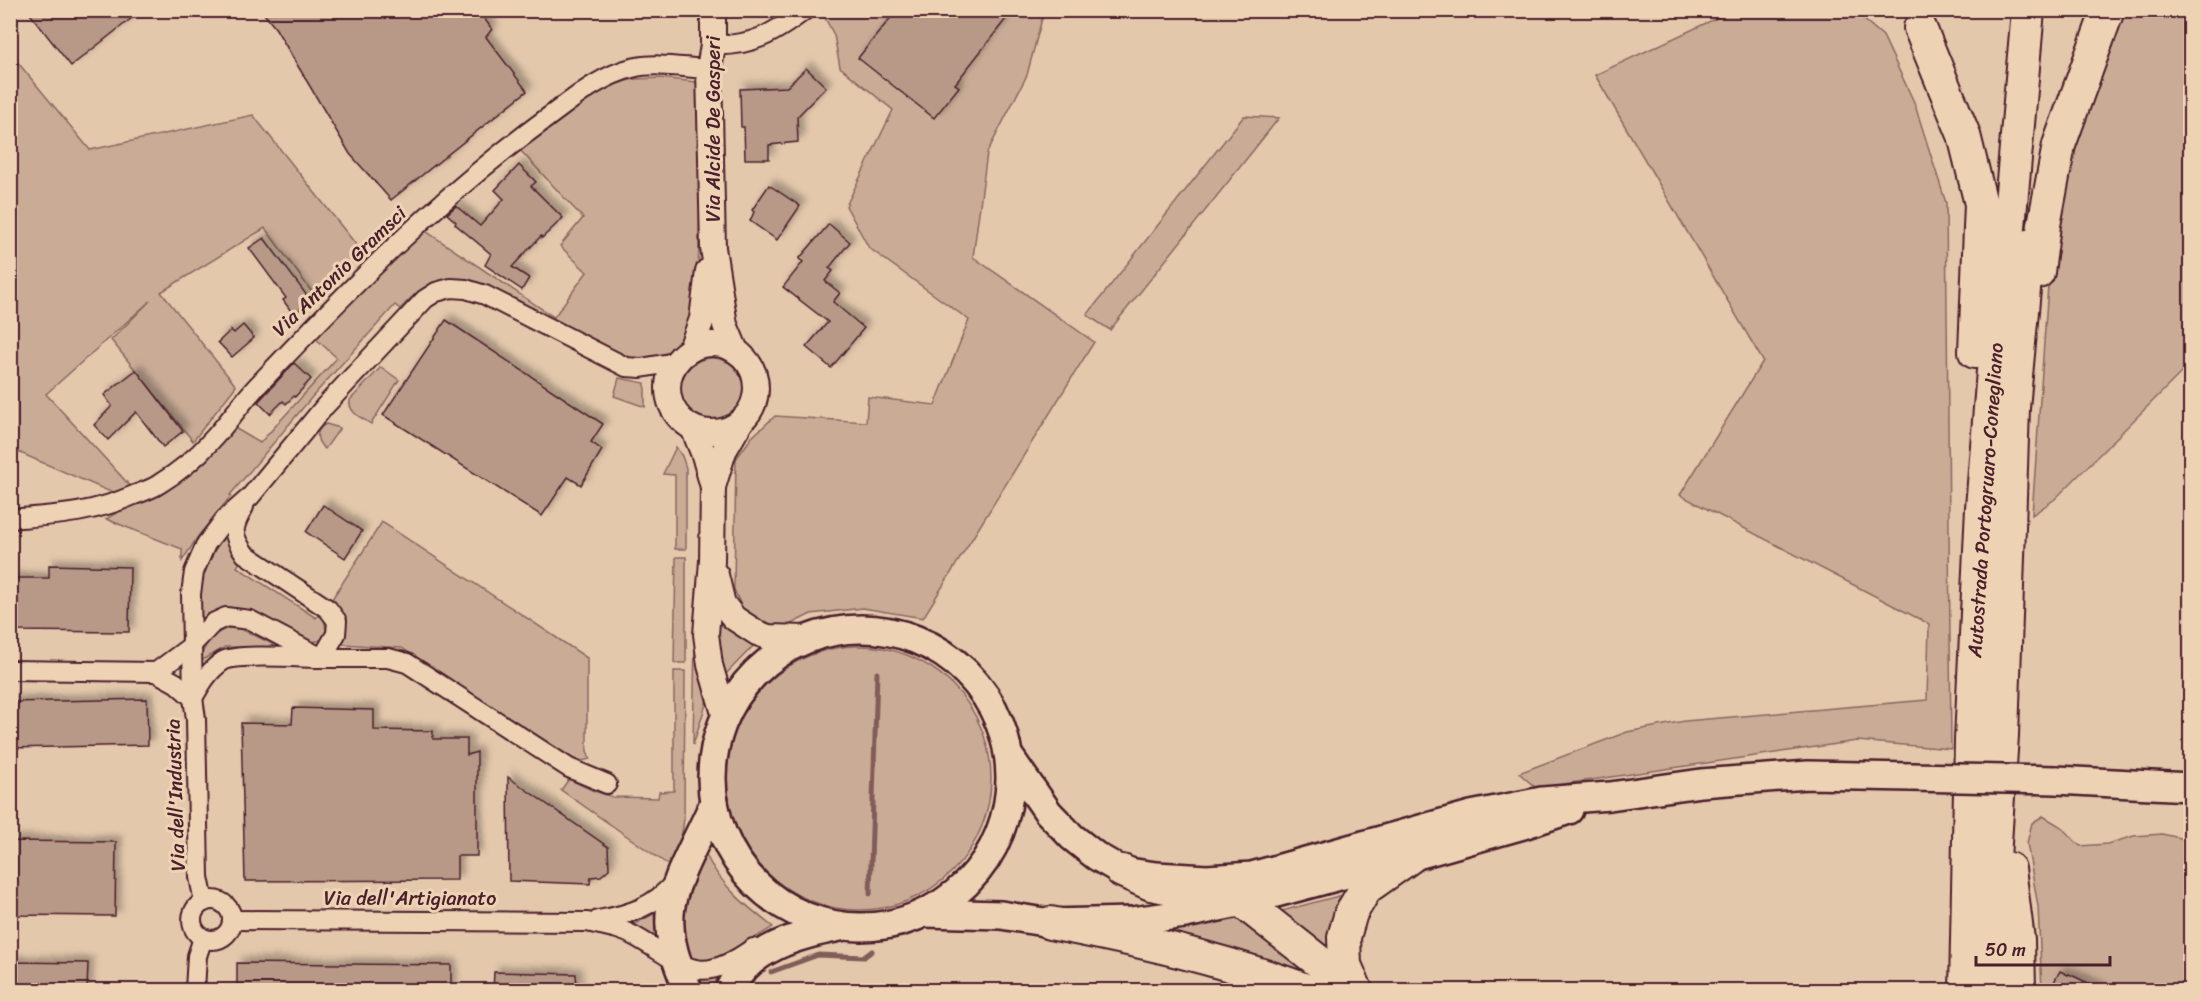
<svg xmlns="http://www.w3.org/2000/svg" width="2201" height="1001" viewBox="0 0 2201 1001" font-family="Sriracha,sans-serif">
	<defs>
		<filter id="shadow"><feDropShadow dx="5.5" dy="-5.5" stdDeviation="3" flood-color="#0004"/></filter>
	</defs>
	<rect width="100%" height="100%" fill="#e3c8ac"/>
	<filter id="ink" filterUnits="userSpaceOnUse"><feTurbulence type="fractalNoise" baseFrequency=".0167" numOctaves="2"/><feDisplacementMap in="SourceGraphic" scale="12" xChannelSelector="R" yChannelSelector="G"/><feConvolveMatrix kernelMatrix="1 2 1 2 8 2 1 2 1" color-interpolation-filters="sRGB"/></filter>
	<g filter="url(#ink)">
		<g fill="#caac96" stroke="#8a6660" stroke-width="1.5">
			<path d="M828,10L1044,11L1027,75L987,153L973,257L1094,342L923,618L863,608L811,614L789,625H762L743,610L734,589L736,459L752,437L775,416L866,422L868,397L935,405L969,320L869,248L846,206L893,110L840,67L834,35L823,14Z"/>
			<path d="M1734,10L1854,11L1883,36L1914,102L1946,203L1951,749L1857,741L1536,788L1519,773L1627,732L1685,721L1927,700L1929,624L1680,495L1763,361L1595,75Z"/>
			<path d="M2120,11H2190V364L2055,499L2032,515L2049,271L2069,157Z"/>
			<path d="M10,53L90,150L253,115L362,252L317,299L265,228L161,292L236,386L193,441L111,340L150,301L46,394L131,487L113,493L11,449Z"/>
			<path d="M659,78L696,82L703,92L698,278L694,312L687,334L676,347L660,356L647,358H624L476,283C443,273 422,284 400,309L395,305L312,397L230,495L231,496L199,535L182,561V549L106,519L190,470L233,427L260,443L337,358L314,337L424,230L554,317L587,272L560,246L583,218L520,150C551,126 588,92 626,81C636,78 648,79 659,78Z"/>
			<path d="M1244,116L1279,118L1110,330L1087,315Z"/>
			<circle cx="712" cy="389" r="31"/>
			<path d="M381,367L399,380L371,424C362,418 348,413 350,400Z"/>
			<path d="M619,378L645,383V407L614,396Z"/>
			<path d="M326,424L340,428L325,449C316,442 314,430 326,424Z"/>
			<path d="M676,447L682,456L686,468V549H675V475L663,474Z"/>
			<path d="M382,522L587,658V751L590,759L578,762L566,756L402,648L343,644L347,619L332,599Z"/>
			<path d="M227,536L241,560L237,567L316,618L320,613L324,618L326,631L321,640C294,650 261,606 230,608C220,609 211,614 203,618L201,615C199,587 201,553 227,536Z"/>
			<path d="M676,557H686V663H674Z"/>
			<path d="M716,610C728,626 737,637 756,643L725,675L723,671Z"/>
			<path d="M228,628L241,629L273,644L271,647H225L203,660L201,656C207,641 213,634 228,628Z"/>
			<path d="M695,639L707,693L706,704L693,745Z"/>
			<circle cx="859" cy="778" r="132"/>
			<path d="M674,671H685L684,818C683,836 678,850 670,866L561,790L569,779L594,791L613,797L658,798L659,792L674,791Z"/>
			<path d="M2043,816L2060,826L2080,846L2107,844L2134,836L2162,834L2190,840V990H2042L2038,906L2027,843L2032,823Z"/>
			<path d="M705,853C720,885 746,906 773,927L720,959L699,962L685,955L680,905Z"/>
			<path d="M1346,894L1331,952L1278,912Z"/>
			<path d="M658,912L659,943L630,926Z"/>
			<path d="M1234,914L1326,983L1158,931Z"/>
			<path d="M722,977L715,990H704L700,980Z"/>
		</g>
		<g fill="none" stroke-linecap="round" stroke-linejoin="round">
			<g stroke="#815c59" stroke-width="5">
				<path d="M870,894L877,673"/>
				<path d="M771,972L818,955L864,957L872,951"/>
			</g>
		</g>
		<g fill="#b89988" stroke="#4a1f2b" stroke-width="1.5" filter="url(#shadow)">
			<path d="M27,10H142L71,66Z"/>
			<path d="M261,10H478L492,29L486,37L527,91L391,200L350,154L276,29Z"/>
			<path d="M897,10H1013L955,84L959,87L934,118L858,58Z"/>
			<path d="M806,68L826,87L797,117L798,142L769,145V159H745L744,127H741L740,89L787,87Z"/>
			<path d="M519,165L536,182L531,186L563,218L542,238L541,236L512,267L529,278L522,290L485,265L491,254L455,224L456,222L447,214L456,206L480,226L504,199L495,190Z"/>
			<path d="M769,185L800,206L777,240L750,221L754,212L752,210Z"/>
			<path d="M829,224L850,242L829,268L833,271L825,281L840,293L833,302L864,328L831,368L806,347L828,322L783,287L803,262L799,259Z"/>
			<path d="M264,238L311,301L293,314L283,300L286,298L249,248Z"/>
			<path d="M446,320L603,424L591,442L602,450L581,485L568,477L542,516L383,415Z"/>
			<path d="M243,325L254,338L232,357L218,342L231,330L234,333Z"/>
			<path d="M294,363L311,379L295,397L294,396L286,404L283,401L270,414L258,402Z"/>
			<path d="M136,370L183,431L163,447L136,412L108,440L94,425L112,406L104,395Z"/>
			<path d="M323,505L362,531L345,558L306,532Z"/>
			<path d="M49,565L130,567L129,632L10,631V578H49Z"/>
			<path d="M147,699L148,745L10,748V702Z"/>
			<path d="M293,708L374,710V730L433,731V739H467V755L477,752V856H457V880L245,881L241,723L292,724Z"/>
			<path d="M508,777L608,847L609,869L601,876L591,877L590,884L509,881Z"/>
			<path d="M10,841L116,842L115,916L10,915Z"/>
			<path d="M10,962L88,963L87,990H10Z"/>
			<path d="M237,963L451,965V990H237Z"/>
			<path d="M2060,971L2068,975L2069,974L2103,990H2061L2053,984Z"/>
			<path d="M494,972L576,974L577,990H493Z"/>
		</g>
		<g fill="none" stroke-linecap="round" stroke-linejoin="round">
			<g stroke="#4a1f2b" stroke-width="22">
				<g id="minor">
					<path d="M713,45C751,47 775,33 805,10"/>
					<path d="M244,507C233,527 230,533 245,554L328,609L337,621L336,634L322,658"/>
					<path d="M10,519C56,515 91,514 134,495C142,492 152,489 159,484C177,473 197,457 211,441C228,423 241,403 258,385C348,290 440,196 547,118C573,99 600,76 632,68C656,62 684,68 709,69"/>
					<path d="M322,658H388L407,663L569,768L607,784"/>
					<path d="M10,670L156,672L176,683L193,698"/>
					<path d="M156,672L191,646L213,623L226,617L250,620L322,658C302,658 237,653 223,661C209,670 201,684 193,698"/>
					<circle cx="212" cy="920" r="20"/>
					<path d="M204,902L199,877L196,719L193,698L191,594L194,572L206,544L225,519L250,497L325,406L425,299L436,292L451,288L466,289L485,295L626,367L641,368L676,362"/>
					<path d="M232,920L587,922C604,926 621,928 636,937C687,966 697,988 753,948"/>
					<path d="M598,920C628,915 655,907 675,881"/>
					<path d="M195,990L197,956L203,938"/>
				</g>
			</g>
			<g stroke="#4a1f2b" stroke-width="28">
				<g id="secondary">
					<path d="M713,10V45L709,69L713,248L725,325L736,351"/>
					<circle cx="712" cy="388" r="44"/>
					<path d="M691,349L702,319L708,271"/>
					<path d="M693,428L704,455L713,487"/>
					<path d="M716,575L723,604L734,618L757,633L768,637L807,638"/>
					<path d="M725,717L710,665L706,634L712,561L713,487L724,451L742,420"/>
				</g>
			</g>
			<g stroke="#4a1f2b" stroke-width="32">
				<g id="primary">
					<circle cx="861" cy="778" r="149"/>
					<path d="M1009,756L1048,812L1072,837L1096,856L1122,871L1156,876L1207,879L1252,876L1471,815L1542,801L1610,796L1701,783L1808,775L1911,777"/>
					<path d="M2056,780L2190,787"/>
					<path d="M925,913L1001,915L1050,923L1132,921L1185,914L1243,902L1410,857L1523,825L1569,810"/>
					<path d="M688,990C678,966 668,941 670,914C672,880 701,835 714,802"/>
					<path d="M729,990C749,948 798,935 840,927"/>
				</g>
			</g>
			<g stroke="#4a1f2b" stroke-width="36">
				<g id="motorway">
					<path d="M1920,28L1964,135L1981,204L1975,352"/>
					<path d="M2038,272L2044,225L2059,145L2108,10"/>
					<path d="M2009,869L2018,940L2019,990"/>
					<path d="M1122,871L1151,884L1243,902L1355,990"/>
					<path d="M1050,923C1139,940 1221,959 1306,990"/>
					<path d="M1356,990L1345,965L1344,937L1351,913L1366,888L1410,857"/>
					<path d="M1966,990L1971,740L1982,508L1995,346L2009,227L2028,10"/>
					<path d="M1991,990L1992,889L2002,735L2013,408L2028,246"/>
				</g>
			</g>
			<use href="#minor" stroke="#edd3b4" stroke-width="18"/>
			<use href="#secondary" stroke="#edd3b4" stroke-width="24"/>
			<use href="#primary" stroke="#edd3b4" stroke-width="27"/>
			<use href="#motorway" stroke="#edd3b4" stroke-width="32"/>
			<g stroke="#4a1f2b" stroke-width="32" stroke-linecap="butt">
				<path id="primary-bridge" d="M1911,777L2056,780"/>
			</g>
			<use href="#primary-bridge" stroke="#edd3b4" stroke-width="27"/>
		</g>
	</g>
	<g text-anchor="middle" stroke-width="6" stroke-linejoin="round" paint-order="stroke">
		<g font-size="20" fill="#4a1f2b" stroke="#edd3b4">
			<text transform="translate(713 129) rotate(-90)" y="7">Via Alcide De Gasperi</text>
			<text transform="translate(339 271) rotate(-44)" y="7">Via Antonio Gramsci</text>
			<text transform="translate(1985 500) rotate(-86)" y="7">Autostrada Portogruaro-Conegliano</text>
			<text transform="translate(175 795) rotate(-92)" y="7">Via dell'Industria</text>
			<text x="410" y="905">Via dell'Artigianato</text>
		</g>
	</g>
	<rect width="2201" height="1001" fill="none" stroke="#edd3b4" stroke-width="36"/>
	<rect x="18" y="18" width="2165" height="965" fill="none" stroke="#4a1f2b" stroke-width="2" filter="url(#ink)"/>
	<path d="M1976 956v9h134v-9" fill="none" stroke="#4a1f2b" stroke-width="3"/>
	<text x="1985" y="956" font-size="18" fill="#4a1f2b" stroke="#edd3b4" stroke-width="4.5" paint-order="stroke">50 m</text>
</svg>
